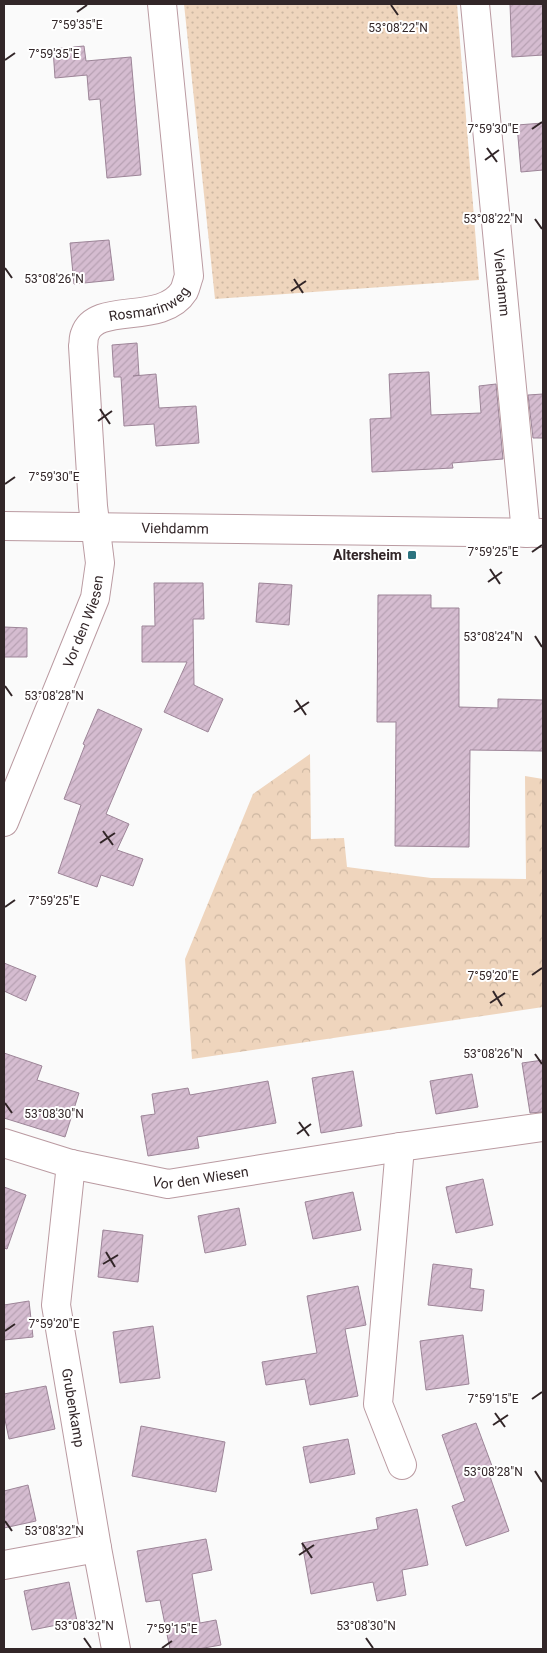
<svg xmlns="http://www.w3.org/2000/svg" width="547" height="1653" viewBox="0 0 547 1653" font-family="Roboto,sans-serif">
	<defs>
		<pattern id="grass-dots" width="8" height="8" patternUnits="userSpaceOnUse" patternTransform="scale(1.25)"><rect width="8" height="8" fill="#efd5bd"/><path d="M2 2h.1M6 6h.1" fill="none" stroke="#cdb7a2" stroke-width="1.8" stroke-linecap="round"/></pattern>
		<pattern id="park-crowns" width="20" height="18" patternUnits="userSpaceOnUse" patternTransform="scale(1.25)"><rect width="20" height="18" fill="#efd5bd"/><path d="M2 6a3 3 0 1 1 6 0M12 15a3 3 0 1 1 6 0" fill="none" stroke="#cdb7a2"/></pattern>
		<pattern id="building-hatch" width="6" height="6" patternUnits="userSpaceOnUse" patternTransform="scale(1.25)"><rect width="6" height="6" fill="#d5bcd0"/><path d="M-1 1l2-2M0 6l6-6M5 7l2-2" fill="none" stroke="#b7a1b3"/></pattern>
	</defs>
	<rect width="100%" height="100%" fill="#fafafa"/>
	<path fill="url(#grass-dots)" d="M184,4H457L479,280L215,299Z"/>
	<path fill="url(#park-crowns)" d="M310,754L311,839L344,838L347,867L431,878L526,879L525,776L543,779V1007L192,1059L185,959L253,794Z"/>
	<g fill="url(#building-hatch)" stroke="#9d8598">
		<path d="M510,4H543V55L512,57Z"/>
		<path d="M84,46L86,61L131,57L141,175L107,178L100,99L89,100L87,75L55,78L53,49Z"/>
		<path d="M543,123V170L521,172L517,125Z"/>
		<path d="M109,240L114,280L74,284L70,243Z"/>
		<path d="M137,343L139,375L133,376L156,374L159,408L196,406L199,443L156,446L154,424L124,426L121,377H114L112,345Z"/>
		<path d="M429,372L431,415L481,413L479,386L496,384L503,459L452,463L453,468L372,472L370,419L391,418L389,374Z"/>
		<path d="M543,394V438H533L528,395Z"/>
		<path d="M154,583H203L204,619H193L194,685L223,699L208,732L164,712L187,662H142V626H155Z"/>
		<path d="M259,583L292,585L289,625L256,622Z"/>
		<path d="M378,595H431V608H459V707L498,708V699L543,700V751L470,750L469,847L395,846L396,722H377Z"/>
		<path d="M4,627L27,628V657H4Z"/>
		<path d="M98,709L142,729L106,814L129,824L117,850L143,859L133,886L101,875L97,887L58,873L81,805L64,799L85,745L83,744Z"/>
		<path d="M4,963L36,976L26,1001L4,991Z"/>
		<path d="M4,1053L42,1066L37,1080L79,1093L65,1137L4,1118Z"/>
		<path d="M543,1060V1112L530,1113L522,1063Z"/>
		<path d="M353,1071L362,1126L321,1133L312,1078Z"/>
		<path d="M472,1074L478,1107L436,1114L430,1081Z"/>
		<path d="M268,1081L276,1123L197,1137L199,1148L148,1156L141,1116L155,1114L152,1094L188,1088L190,1095Z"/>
		<path d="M483,1179L493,1225L456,1233L446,1187Z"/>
		<path d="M4,1187L26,1195L7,1249L4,1248Z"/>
		<path d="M353,1192L361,1230L313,1239L305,1202Z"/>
		<path d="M239,1208L246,1245L205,1253L198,1216Z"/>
		<path d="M103,1230L143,1235L138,1282L98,1277Z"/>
		<path d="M433,1264L472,1269L470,1288L484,1290L482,1311L428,1305Z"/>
		<path d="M358,1286L366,1325L345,1329L358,1396L310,1405L305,1379L266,1385L262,1362L317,1353L307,1296Z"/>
		<path d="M29,1301L33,1337L4,1340V1305Z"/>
		<path d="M153,1326L160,1378L120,1383L113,1332Z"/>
		<path d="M463,1335L469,1384L426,1390L420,1341Z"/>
		<path d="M46,1386L55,1429L9,1439L4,1415V1394Z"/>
		<path d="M476,1423L492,1466L487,1468L509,1531L466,1546L452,1506L465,1501L442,1435Z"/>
		<path d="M141,1426L225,1442L216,1492L132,1476Z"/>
		<path d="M348,1439L355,1474L310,1483L303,1447Z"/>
		<path d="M28,1485L36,1521L4,1528V1491Z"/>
		<path d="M417,1509L428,1565L402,1570L406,1595L377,1601L373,1582L311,1594L302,1543L378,1529L376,1518Z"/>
		<path d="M206,1539L212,1570L192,1574L200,1623L216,1620L221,1645L198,1649H170L160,1600L146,1602L137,1551Z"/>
		<path d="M69,1582L77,1621L32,1630L24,1591Z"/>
	</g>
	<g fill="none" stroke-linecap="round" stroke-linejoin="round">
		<g stroke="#ba9aa1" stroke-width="30">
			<g id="minor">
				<path id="s1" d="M475,4L526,533"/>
				<path id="s2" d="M4,822L95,598L100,563L93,506L83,346C84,342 83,338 85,334C96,301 162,326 184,291C186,287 187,281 189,276L162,4"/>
				<path id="s3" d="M4,1143L71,1164L168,1184L400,1147L543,1127"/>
				<path d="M400,1147L378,1404L402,1465"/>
				<path id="s4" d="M71,1164L56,1305L97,1548L116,1649"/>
				<path d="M4,1565L97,1548"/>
			</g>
		</g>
		<g stroke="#ba9aa1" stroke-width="30">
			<g id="major">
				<path id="s5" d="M4,526L543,533"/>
			</g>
		</g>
		<use href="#minor" stroke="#fff" stroke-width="28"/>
		<use href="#major" stroke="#fff" stroke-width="28"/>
	</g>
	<path fill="none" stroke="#322628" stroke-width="2" d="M391,5L398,15M77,12L87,5M5,60L15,53M532,129L542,122M487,148L497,162M485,160L499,150M535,219L542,229M5,268L12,278M294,279L303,293M291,291L306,281M100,409L110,424M98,421L112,411M5,484L15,477M532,552L542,545M490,569L500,584M488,582L502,572M535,636L542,647M5,686L12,696M296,700L306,715M294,712L309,702M103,831L113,845M100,843L115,833M5,907L15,900M532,975L542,968M493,991L502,1006M490,1003L505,993M535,1054L542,1064M5,1103L12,1113M299,1122L309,1136M297,1134L311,1124M106,1252L115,1267M103,1264L118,1255M5,1331L15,1324M532,1399L542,1392M495,1413L505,1427M493,1425L508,1415M535,1471L542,1482M5,1521L12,1531M302,1543L312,1558M299,1555L314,1545M84,1638L91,1648M366,1638L373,1648M162,1648L172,1641"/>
	<rect fill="#2c737f" stroke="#fff" stroke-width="2" x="407" y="550" width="10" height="10" rx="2.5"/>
	<g text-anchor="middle" stroke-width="4" stroke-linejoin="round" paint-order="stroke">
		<g font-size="14" fill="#322628" stroke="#fff">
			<text dy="5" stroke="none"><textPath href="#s1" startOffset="280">Viehdamm</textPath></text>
			<text dy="5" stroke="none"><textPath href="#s2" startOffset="581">Rosmarinweg</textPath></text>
			<text dy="5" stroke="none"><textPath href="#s5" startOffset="171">Viehdamm</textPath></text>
			<text dy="5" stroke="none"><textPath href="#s2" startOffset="216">Vor den Wiesen</textPath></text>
			<text dy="5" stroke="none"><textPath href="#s3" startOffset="202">Vor den Wiesen</textPath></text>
			<text dy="5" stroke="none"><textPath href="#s4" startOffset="246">Grubenkamp</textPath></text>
		</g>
		<g font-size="14" font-weight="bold" fill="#322628" stroke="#fff" text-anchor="end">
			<text x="402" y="560">Altersheim</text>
		</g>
	</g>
	<g font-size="12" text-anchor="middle" fill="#322628" stroke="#fff" stroke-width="4" stroke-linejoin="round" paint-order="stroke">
		<text x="77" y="29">7°59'35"E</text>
		<text x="398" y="32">53°08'22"N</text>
		<text x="54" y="58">7°59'35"E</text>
		<text x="493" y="133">7°59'30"E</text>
		<text x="493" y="223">53°08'22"N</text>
		<text x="54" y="283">53°08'26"N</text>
		<text x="54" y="481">7°59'30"E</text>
		<text x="493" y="556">7°59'25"E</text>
		<text x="493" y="641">53°08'24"N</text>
		<text x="54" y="700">53°08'28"N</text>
		<text x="54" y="905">7°59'25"E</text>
		<text x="493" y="980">7°59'20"E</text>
		<text x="493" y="1058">53°08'26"N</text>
		<text x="54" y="1118">53°08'30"N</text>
		<text x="54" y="1328">7°59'20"E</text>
		<text x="493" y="1403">7°59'15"E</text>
		<text x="493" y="1476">53°08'28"N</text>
		<text x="54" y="1535">53°08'32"N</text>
		<text x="84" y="1630">53°08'32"N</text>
		<text x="366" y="1630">53°08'30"N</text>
		<text x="172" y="1633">7°59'15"E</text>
	</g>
	<rect width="547" height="1653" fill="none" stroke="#322628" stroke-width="10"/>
</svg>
